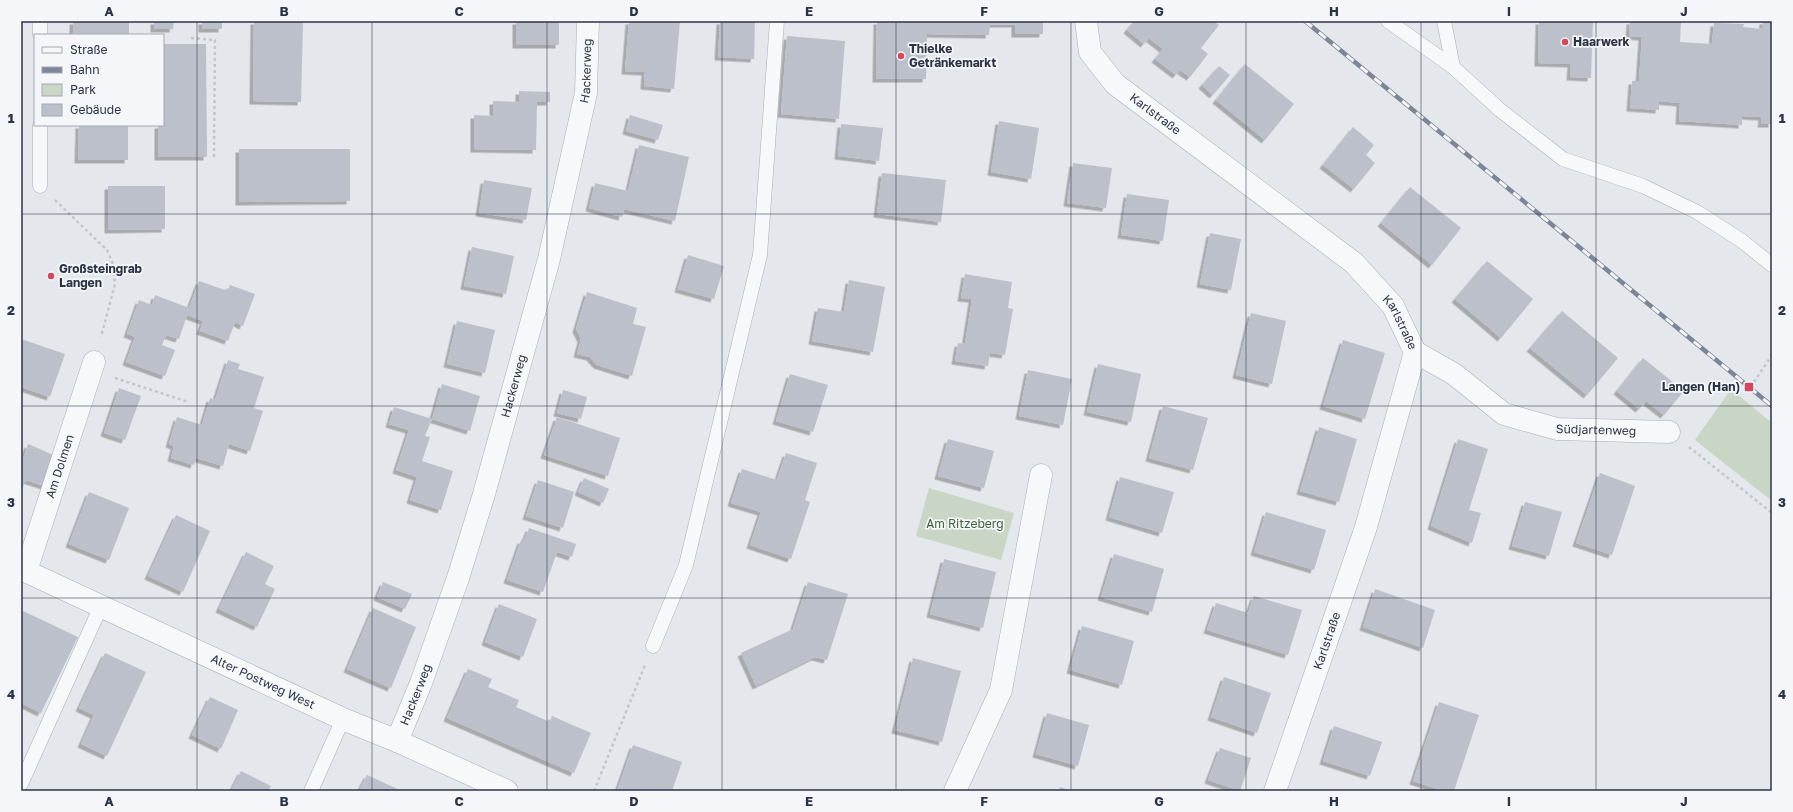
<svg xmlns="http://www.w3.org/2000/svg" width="1793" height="812" viewBox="0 0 1793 812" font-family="'Golos Text',sans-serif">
	<defs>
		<filter id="shadow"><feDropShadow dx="-3.5" dy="3.5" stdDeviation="0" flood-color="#0004"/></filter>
	</defs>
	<rect width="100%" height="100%" fill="#e4e7ec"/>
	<g fill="#c9d6c5">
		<path d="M1731,389L1772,423V501L1695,440Z"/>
		<path d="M929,488L1014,513L1001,560L916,536Z"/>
	</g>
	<g fill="#bbc0ca" filter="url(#shadow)">
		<rect x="73" y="21" width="56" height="14"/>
		<path d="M154,21H174L173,29H154Z"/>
		<rect x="202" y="21" width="20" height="8"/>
		<path d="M254,21H303L301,102L253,101Z"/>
		<rect x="516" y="21" width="43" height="24"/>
		<path d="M629,21H680L674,89L644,86L645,72L625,71Z"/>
		<path d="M720,21H755L754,59L718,57Z"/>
		<path d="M877,21H1043V34H1015V24H990L989,35L927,34L926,79H876Z"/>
		<path d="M1134,21H1213L1219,25L1201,48L1208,54L1190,77L1180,70L1176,75L1155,59L1163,49L1149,38L1144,44L1127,30Z"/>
		<path d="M1539,21H1593L1591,78L1570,77L1571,64L1538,63Z"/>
		<path d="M1630,21H1681L1680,42L1712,44L1714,23L1744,24L1743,27L1762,29L1763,21H1772V124H1761L1762,117L1742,116V125L1679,121L1680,103L1659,101V110L1630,108L1632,81H1639L1642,37L1629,36Z"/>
		<path d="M787,36L845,41L839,119L781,114Z"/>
		<path d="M163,44H206L207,157H158V125H163Z"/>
		<path d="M1245,64L1294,104L1265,140L1216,100Z"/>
		<path d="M1219,66L1230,75L1213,95L1202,85Z"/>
		<path d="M519,91L550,92V102H537L536,150L474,149V115L493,116V101L519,102Z"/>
		<path d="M630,115L663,125L658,140L626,131Z"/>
		<path d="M999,121L1039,128L1031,179L991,172Z"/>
		<path d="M841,124L883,128L879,161L838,156Z"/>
		<path d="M79,125H128V160H78Z"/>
		<path d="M1353,127L1374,145L1366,155L1375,163L1354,189L1323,165Z"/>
		<path d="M639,145L689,157L675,221L624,209L622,217L589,208L595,183L628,191Z"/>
		<path d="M239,149H350V201L239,202Z"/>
		<path d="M1073,163L1112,168L1106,208L1067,203Z"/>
		<path d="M882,173L946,180L941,222L877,214Z"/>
		<path d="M484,180L532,188L526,220L479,213Z"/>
		<path d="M108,186H165V229L108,230Z"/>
		<path d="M1410,187L1461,228L1432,265L1381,223Z"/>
		<path d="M1127,194L1169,200L1163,241L1121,235Z"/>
		<path d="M1210,233L1241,239L1231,290L1200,284Z"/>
		<path d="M472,247L514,256L506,294L464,286Z"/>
		<path d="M688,255L724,266L714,299L678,289Z"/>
		<path d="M1487,261L1533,299L1501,338L1455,299Z"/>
		<path d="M965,274L1012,282L1008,308L1013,309L1005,355L990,353L988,366L955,361L958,343L965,344L972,299L961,298Z"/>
		<path d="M849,280L885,287L873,352L812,341L818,308L844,312Z"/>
		<path d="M199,281L228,291L230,285L255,294L243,326L235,322L228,341L200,331L203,321L187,315L179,339L166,335L162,345L175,350L165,376L126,362L135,337L127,334L139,300L152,305L155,295L189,308Z"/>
		<path d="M587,292L637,308L633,324L646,327L632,376L597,365L590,357L577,354L581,339L576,329Z"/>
		<path d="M1562,311L1618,358L1587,395L1530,348Z"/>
		<path d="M1251,313L1286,321L1272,384L1236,375Z"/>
		<path d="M457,321L495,330L485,373L447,364Z"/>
		<path d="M21,339L65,354L50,397L21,387Z"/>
		<path d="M1343,340L1385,353L1365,419L1323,406Z"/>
		<path d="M1643,358L1684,391L1664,415L1646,401L1639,409L1617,391Z"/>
		<path d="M228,360L240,364L238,369L264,377L254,408L263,411L250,451L229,444L223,466L196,458L194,465L171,458L174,446L169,444L177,417L202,425L210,398L215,400Z"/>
		<path d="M1098,364L1141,374L1131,422L1087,412Z"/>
		<path d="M1028,370L1072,379L1063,425L1019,416Z"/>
		<path d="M790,374L828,385L813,432L776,421Z"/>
		<path d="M442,384L480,396L470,431L432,419Z"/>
		<path d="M119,388L141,396L125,440L104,433Z"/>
		<path d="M563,390L587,397L581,419L557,413Z"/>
		<path d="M1163,406L1208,418L1193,470L1149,458Z"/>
		<path d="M394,407L432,419L425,436L430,437L422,461L453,471L441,510L410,500L417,477L396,470L409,430L389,424Z"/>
		<path d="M557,417L620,438L608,476L544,455Z"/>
		<path d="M1319,427L1357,439L1339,502L1300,491Z"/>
		<path d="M948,439L994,451L984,488L938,476Z"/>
		<path d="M1458,439L1488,449L1469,510L1481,513L1472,543L1431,526Z"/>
		<path d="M28,444L56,456L45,486L26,480L21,491V458L23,459Z"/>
		<path d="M786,453L817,463L805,500L810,502L791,559L750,545L761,512L731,503L742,469L777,480Z"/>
		<path d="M1600,473L1635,486L1612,555L1576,543Z"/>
		<path d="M1120,477L1174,492L1162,533L1109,517Z"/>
		<path d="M584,478L609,489L603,503L578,492Z"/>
		<path d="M538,480L574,492L563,528L526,516Z"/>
		<path d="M89,492L129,508L109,560L69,544Z"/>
		<path d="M1525,502L1562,512L1549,556L1512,546Z"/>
		<path d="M1266,512L1326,530L1314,570L1254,552Z"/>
		<path d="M176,515L210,531L183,592L148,576Z"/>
		<path d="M529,528L576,544L572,557L557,552L543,592L507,580L521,540L524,541Z"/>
		<path d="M246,552L274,566L265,584L275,589L257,627L219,609Z"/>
		<path d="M1114,554L1164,569L1152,612L1101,597Z"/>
		<path d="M944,559L996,572L983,628L930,614Z"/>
		<path d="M383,582L412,594L405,609L377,597Z"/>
		<path d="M808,582L848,594L827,660L815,657L756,686L741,653L793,629Z"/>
		<path d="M1375,589L1435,610L1423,648L1363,627Z"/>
		<path d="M1254,596L1302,610L1288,655L1207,630L1216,603L1248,613Z"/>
		<path d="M499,604L537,619L523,657L485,642Z"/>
		<path d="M373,608L416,627L391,688L347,669Z"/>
		<path d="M21,610L78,637L41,713L21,703V681L24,674L21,673Z"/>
		<path d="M1082,626L1134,641L1122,685L1070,670Z"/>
		<path d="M105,653L146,672L107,756L81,744L94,715L79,708Z"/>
		<path d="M913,658L961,671L942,742L895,730Z"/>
		<path d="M468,669L492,679L488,687L519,700L516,707L550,722L552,716L591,733L574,773L447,718Z"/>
		<path d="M1224,677L1271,693L1257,733L1211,717Z"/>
		<path d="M210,697L238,710L221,749L192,735Z"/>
		<path d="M1439,702L1479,715L1454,791H1443L1413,781Z"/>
		<path d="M1047,713L1089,725L1078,766L1036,754Z"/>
		<path d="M1334,726L1382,742L1370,776L1323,761Z"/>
		<path d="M633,745L682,762L672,791H617Z"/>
		<path d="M1220,748L1251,758L1240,791L1208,780Z"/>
		<path d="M241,771L271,786L268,791H231Z"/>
		<path d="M367,775L402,791H359Z"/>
		<path d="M1060,787L1072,791H1059Z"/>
	</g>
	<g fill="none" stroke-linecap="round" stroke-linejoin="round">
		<g stroke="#a9aeb7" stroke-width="15">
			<g id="lane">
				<path d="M1388,21L1453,67L1500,110L1563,159L1643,186L1697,212L1742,241L1772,265"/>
				<path d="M1444,21L1453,67"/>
				<path d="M40,35V21"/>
				<path d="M40,186V125"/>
				<path d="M653,646L686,565L760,255L777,21"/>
				<path d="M21,784L101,606"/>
				<path d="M311,791L343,719"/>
			</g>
		</g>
		<g stroke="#a9aeb7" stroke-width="23">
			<g id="street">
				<path id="s1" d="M1086,21L1090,52L1115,84L1354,263L1393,306L1415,352L1366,527L1275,791"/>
				<path id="s2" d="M1415,352L1454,374L1504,414L1557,429L1669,432"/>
				<path id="s3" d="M21,569L343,719L397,741L507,791"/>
				<path id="s4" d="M26,571L94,362"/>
				<path id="s5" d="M397,741L421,683L458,578L484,494L549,259L586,93L588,21"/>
				<path d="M955,791L1001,690L1041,475"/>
			</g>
		</g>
		<g stroke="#c2c5cb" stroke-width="2.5" stroke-dasharray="3 3" stroke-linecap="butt">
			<path d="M191,38L215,40L214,157"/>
			<path d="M55,200L107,250L113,264L115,284L101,337"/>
			<path d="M115,378L188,402"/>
			<path d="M1754,382L1772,355"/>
			<path d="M1689,447L1772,513"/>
			<path d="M594,791L645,665"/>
		</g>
		<use href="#lane" stroke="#f7f8fa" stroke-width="14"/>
		<use href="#street" stroke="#f7f8fa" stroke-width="22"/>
		<g stroke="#7d8696" stroke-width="4.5">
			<path id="rail" d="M1305,21L1772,406"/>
		</g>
		<use href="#rail" stroke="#f4f6f9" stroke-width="3" stroke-dasharray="9" stroke-linecap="butt"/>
	</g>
	<path fill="none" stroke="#2b3445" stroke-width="1" stroke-opacity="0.55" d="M197,21V791M372,21V791M547,21V791M722,21V791M896,21V791M1071,21V791M1246,21V791M1421,21V791M1596,21V791M21,214H1772M21,406H1772M21,598H1772"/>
	<g fill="#d1495b" stroke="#f4f6f9" stroke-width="1.5">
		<circle cx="1565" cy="42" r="4"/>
		<circle cx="901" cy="56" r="4"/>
		<circle cx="51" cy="276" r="4"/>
		<rect x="1744" y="382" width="10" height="10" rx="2"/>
	</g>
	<g text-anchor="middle" stroke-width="3.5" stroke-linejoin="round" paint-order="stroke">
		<g font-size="12" font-weight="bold" fill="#2b3445" stroke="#f4f6f9" text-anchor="start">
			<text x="1573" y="46">Haarwerk</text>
			<text x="909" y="53">Thielke<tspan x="909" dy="14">Getränkemarkt</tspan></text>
			<text x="59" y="273">Großsteingrab<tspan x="59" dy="14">Langen</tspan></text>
			<text x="1740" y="391" text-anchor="end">Langen (Han)</text>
		</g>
		<g font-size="12" fill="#2b3445" stroke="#f4f6f9">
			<text dy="4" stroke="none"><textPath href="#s5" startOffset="698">Hackerweg</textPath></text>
			<text dy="4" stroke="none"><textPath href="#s1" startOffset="122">Karlstraße</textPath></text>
			<text dy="4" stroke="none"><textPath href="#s1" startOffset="446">Karlstraße</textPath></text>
			<text dy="4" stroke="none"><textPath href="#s5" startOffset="374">Hackerweg</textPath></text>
			<text dy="4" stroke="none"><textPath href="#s2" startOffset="203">Südjartenweg</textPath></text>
			<text dy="4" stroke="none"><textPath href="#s4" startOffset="110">Am Dolmen</textPath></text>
			<text transform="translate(1327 641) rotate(-71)" y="4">Karlstraße</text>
			<text dy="4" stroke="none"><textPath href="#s3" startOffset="267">Alter Postweg West</textPath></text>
			<text dy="4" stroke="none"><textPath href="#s5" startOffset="50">Hackerweg</textPath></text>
		</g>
		<g font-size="12" fill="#3f6138" stroke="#f4f6f9">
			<text x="965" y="528">Am Ritzeberg</text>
		</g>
	</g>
	<rect width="1793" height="812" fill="none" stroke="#f4f6f9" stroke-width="44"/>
	<rect x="34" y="34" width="130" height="92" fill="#f4f6f9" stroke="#a4a8b1"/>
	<rect x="42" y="47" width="20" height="6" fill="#f7f8fa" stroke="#a4a8b1"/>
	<text x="70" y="54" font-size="12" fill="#2b3445">Straße</text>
	<rect x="42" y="67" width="20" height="6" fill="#7d8696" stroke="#a4a8b1"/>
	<text x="70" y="74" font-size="12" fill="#2b3445">Bahn</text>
	<rect x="42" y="84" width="20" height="12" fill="#c9d6c5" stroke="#a4a8b1"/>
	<text x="70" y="94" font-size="12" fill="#2b3445">Park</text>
	<rect x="42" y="104" width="20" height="12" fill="#bbc0ca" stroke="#a4a8b1"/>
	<text x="70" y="114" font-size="12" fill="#2b3445">Gebäude</text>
	<rect x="22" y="22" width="1749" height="768" fill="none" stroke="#2b3445" stroke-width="1.5"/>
	<g font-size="13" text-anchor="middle" font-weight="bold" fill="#2b3445">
		<text x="109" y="16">A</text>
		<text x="284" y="16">B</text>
		<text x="459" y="16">C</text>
		<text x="634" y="16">D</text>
		<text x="809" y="16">E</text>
		<text x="984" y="16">F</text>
		<text x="1159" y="16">G</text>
		<text x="1334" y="16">H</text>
		<text x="1509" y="16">I</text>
		<text x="1684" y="16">J</text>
		<text x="11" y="123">1</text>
		<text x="1782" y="123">1</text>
		<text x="11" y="315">2</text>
		<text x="1782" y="315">2</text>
		<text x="11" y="507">3</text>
		<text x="1782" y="507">3</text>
		<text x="11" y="699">4</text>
		<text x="1782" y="699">4</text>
		<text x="109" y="806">A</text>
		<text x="284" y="806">B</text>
		<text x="459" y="806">C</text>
		<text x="634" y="806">D</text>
		<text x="809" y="806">E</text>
		<text x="984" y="806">F</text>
		<text x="1159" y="806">G</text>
		<text x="1334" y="806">H</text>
		<text x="1509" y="806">I</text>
		<text x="1684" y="806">J</text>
	</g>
</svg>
